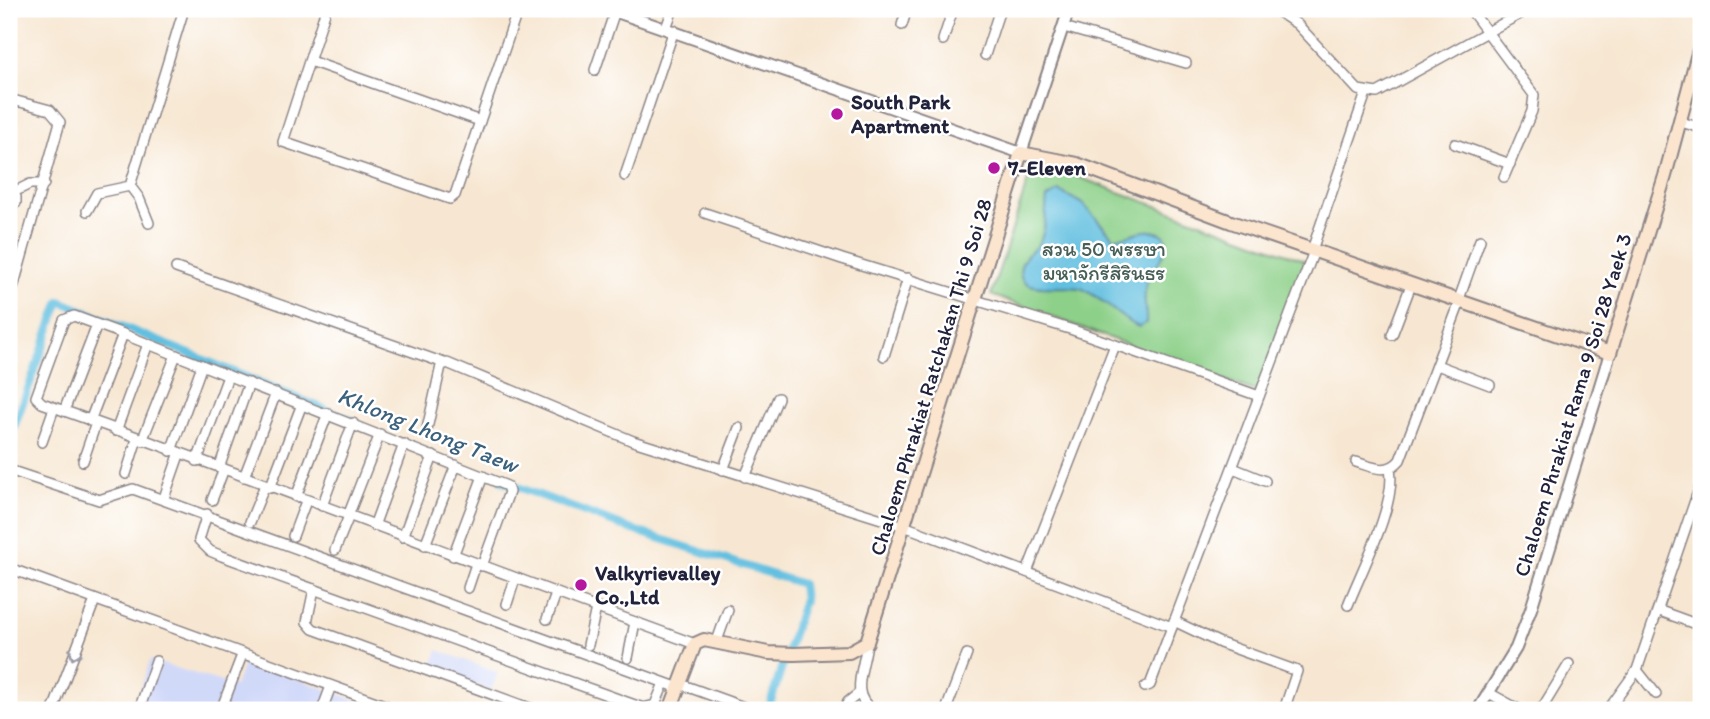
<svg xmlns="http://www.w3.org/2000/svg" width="1710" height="719" viewBox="0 0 1710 719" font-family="Itim,'Playpen Sans Thai',sans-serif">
	<rect width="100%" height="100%" fill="#fff"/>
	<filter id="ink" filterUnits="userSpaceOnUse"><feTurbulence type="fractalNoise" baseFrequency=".0143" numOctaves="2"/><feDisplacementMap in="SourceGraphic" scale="14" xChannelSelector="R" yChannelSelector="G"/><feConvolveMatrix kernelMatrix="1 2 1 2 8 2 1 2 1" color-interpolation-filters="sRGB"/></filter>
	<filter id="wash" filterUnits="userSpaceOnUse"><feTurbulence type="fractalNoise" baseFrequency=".00686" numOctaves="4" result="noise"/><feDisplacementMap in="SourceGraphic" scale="28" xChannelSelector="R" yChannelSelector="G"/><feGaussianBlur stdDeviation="1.57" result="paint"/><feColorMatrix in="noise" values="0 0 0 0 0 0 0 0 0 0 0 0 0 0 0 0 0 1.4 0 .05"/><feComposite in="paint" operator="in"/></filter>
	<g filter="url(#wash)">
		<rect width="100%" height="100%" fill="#f7e7d2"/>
		<g fill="#d1d9f9">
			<path d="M438,650L498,673L491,691L432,667Z"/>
			<path d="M245,659L382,710H133L150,660L235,686Z"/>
		</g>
		<path fill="#8dd089" stroke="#587962" stroke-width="2" d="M1051,167L1309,262L1260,393L991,295L1031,171Z"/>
		<path fill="#62bfe0" stroke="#42708e" stroke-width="2" d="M1059,191L1083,204L1113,237C1127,239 1138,229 1152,231C1186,235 1150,271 1146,284C1142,297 1147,310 1146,323L1139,327L1132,324C1116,314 1100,297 1083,289C1068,282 1014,299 1021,266C1024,254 1035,251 1040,241C1047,228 1045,211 1047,198Z"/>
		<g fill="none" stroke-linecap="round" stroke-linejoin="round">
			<g stroke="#62bfe0" stroke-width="8">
				<path d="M9,441L60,301L351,420"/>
				<path d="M502,481L630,529L802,584L804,600L768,710"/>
			</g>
		</g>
	</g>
	<g filter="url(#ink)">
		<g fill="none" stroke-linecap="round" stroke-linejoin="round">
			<g stroke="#8c8486" stroke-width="12">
				<g id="minor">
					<path d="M326,9L283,142L450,199L455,195L518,9"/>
					<path d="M1274,9L1297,24L1358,90L1377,93L1529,9"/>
					<path d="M1470,9L1534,95L1532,111L1504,177"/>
					<path d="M902,25L907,9"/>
					<path d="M1064,27L1186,63"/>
					<path d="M666,28L673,9"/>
					<path d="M943,40L953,9"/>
					<path d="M985,55L1000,9"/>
					<path d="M310,61L480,121"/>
					<path d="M595,70L615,11"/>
					<path d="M9,99L50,110L60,122L9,302"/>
					<path d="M1681,122L1701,128"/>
					<path d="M1455,144L1510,164"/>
					<path d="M625,176L674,30"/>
					<path d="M130,186L139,198L149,223"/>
					<path d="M18,190L30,184H44"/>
					<path d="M16,197V203"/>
					<path d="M87,211L97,193L130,186L184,9"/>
					<path d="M705,213L842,259L1073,330L1259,396"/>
					<path d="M1312,250L1366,93"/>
					<path d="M176,268L444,363"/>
					<path d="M1458,302L1480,240"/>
					<path d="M1392,335L1411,285"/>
					<path d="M884,356L908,278"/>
					<path d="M1437,365L1490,385"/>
					<path d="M64,411L97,325"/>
					<path d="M90,421L123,334"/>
					<path d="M427,429L441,366L447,363L633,441L904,526L1172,627L1314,251"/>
					<path d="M116,431L148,344"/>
					<path d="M142,441L176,355"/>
					<path d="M42,442L54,408"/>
					<path d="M171,451L202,365"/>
					<path d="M83,461L96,423"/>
					<path d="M197,461L228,376"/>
					<path d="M1356,462C1372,467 1388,475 1400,460L1460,302"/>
					<path d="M219,468L249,383"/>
					<path d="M1233,468L1265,481"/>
					<path d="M9,470L99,500L133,489L679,688"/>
					<path d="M723,470L739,428"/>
					<path d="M126,474L137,439"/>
					<path d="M244,477L276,393"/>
					<path d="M745,477L778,398"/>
					<path d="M270,488L302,404"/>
					<path d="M165,495L179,455"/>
					<path d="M296,497L328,413"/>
					<path d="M212,500L224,469"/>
					<path d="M322,506L353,423"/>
					<path d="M207,514L199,540L210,551L222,556L643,708L655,705L664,683"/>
					<path d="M348,516L380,434"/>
					<path d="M250,522L265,485"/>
					<path d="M374,526L404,444"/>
					<path d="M293,536L306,501"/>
					<path d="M403,537L433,456"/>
					<path d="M425,545L456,465"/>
					<path d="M335,550L349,516"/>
					<path d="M453,556L483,476"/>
					<path d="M482,566L509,492L507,486L123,334L74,316L64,320L36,397L42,403C261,480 477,565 695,644"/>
					<path d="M9,568L398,710"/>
					<path d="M1027,572L1115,345"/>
					<path d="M468,588L476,564"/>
					<path d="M314,589L307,622L313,629L535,710"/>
					<path d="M507,604L515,579"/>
					<path d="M1348,605C1361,571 1397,504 1390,469"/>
					<path d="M1660,611L1701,626"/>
					<path d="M547,619L556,594"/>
					<path d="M1174,621L1220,643L1297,671L1284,710"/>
					<path d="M717,641L728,610"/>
					<path d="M867,642C865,667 848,695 873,710"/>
					<path d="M588,645L596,608"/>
					<path d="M628,658L635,622"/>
					<path d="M1637,670L1656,694"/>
					<path d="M680,684L749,709"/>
					<path d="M1145,687L1150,685L1172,627"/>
					<path d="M1489,693L1520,710"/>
					<path d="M53,710L95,600"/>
					<path d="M139,710L156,661"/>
					<path d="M221,710L242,655"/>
					<path d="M322,710L331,686"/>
					<path d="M844,710L848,702L858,694"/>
					<path d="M946,710L967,654"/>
					<path d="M1541,710L1569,664"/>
					<path d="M1608,710L1637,670L1701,483"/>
				</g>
			</g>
			<g stroke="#8c8486" stroke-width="14">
				<g id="tertiary">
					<path d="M608,9L1021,153L1069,9"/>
					<path d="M1478,710L1516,648L1531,609L1610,353"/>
				</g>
			</g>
			<g stroke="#8c8486" stroke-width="16">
				<path id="secondary" d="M670,710L695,644L704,640L768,653L794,654L849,652L867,642L1021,153L1077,164L1231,222L1610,353L1665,176L1701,42"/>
			</g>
			<use href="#minor" stroke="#fff" stroke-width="9"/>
			<use href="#tertiary" stroke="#fff" stroke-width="10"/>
			<use href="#secondary" stroke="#fbe5cf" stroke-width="12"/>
		</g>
		<defs><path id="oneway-chevron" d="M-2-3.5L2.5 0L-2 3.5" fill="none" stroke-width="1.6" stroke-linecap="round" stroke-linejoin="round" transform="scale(1.75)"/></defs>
		<use stroke="#9c9ca7" href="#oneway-chevron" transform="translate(74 655) rotate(111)"/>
	</g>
	<g fill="#b5179e" stroke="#fff" stroke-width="2.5">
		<circle cx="837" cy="114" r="7"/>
		<circle cx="994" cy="168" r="7"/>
		<circle cx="581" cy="585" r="7"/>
	</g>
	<g text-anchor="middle" stroke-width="5" stroke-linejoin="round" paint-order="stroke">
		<g font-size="21" font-weight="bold" fill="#22223b" stroke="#fff" text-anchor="start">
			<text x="851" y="109">South Park<tspan x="851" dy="24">Apartment</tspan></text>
			<text x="1008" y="175">7-Eleven</text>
			<text x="595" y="580">Valkyrievalley<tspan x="595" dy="24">Co.,Ltd</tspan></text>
		</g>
		<g font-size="21" fill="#475f56" stroke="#fff">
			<text x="1104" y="256">สวน 50 พรรษา<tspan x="1104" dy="24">มหาจักรีสิรินธร</tspan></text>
		</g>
		<g font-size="21" fill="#22223b" stroke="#fff">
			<text transform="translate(931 377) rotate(-73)" y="7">Chaloem Phrakiat Ratchakan Thi 9 Soi 28</text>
			<text transform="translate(1573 405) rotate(-73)" y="7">Chaloem Phrakiat Rama 9 Soi 28 Yaek 3</text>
		</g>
		<g font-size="23" font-style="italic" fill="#3c617d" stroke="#fff">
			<text transform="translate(428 430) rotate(22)" y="8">Khlong Lhong Taew</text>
		</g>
	</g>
	<rect width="1710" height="719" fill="none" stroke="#fff" stroke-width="35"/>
</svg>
